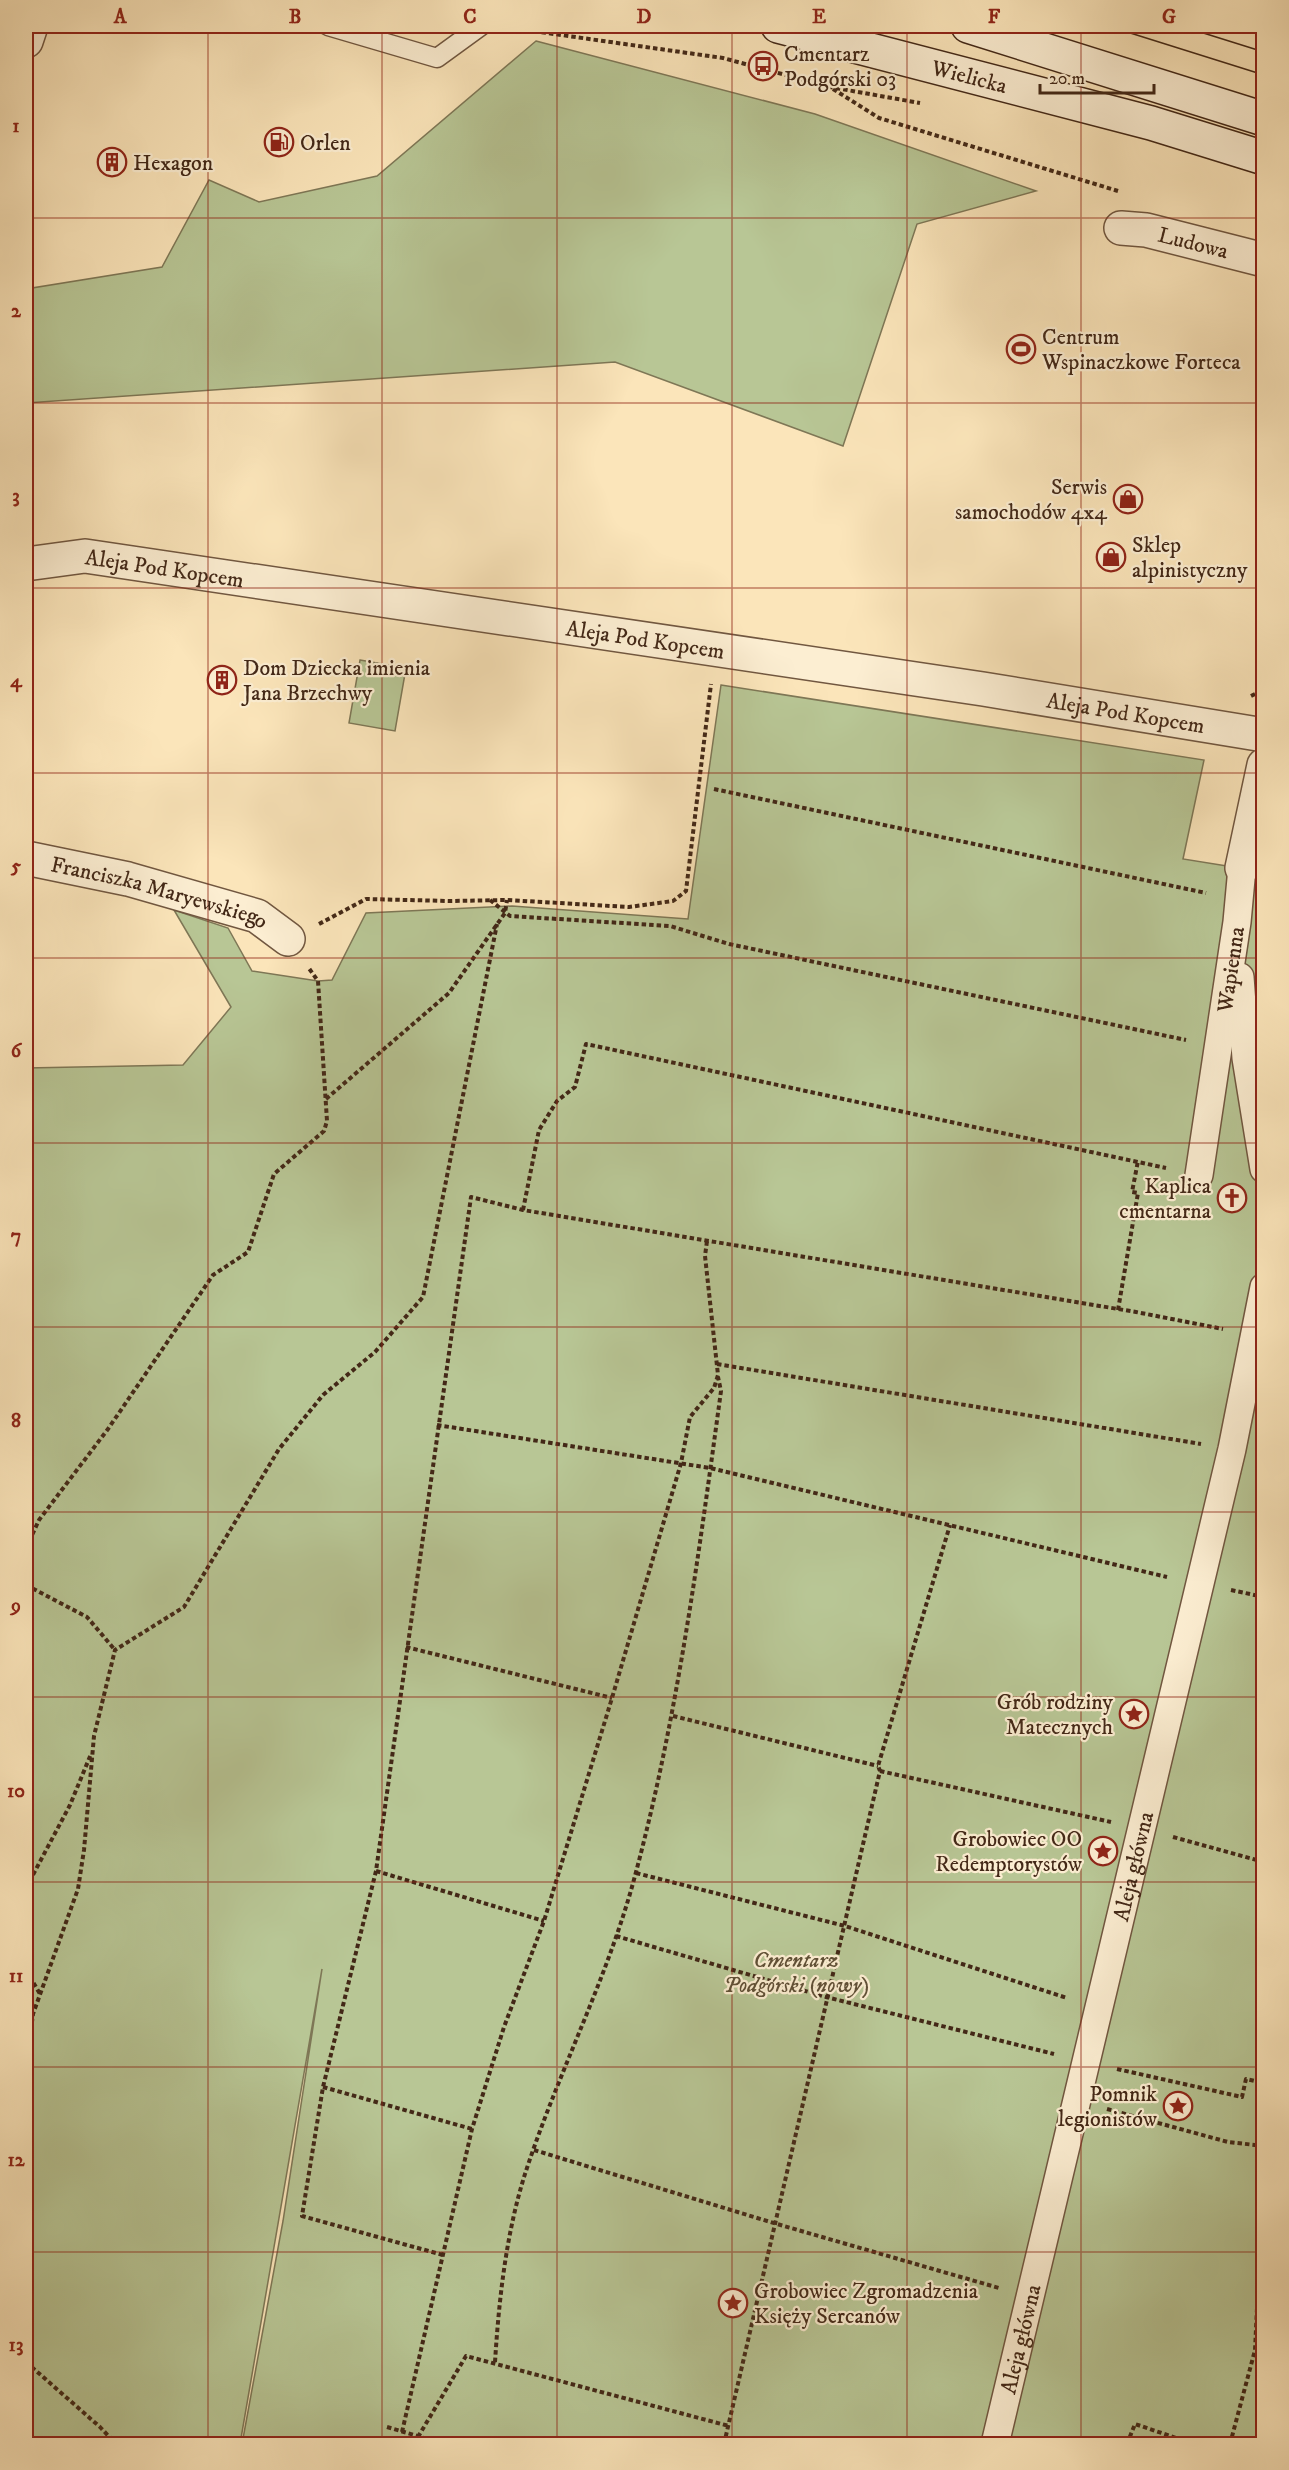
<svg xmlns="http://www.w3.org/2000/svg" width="1289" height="2470" viewBox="0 0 1289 2470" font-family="'IM FELL DW Pica',serif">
	<rect width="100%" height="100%" fill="#fbe5ba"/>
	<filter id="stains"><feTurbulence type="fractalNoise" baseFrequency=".00333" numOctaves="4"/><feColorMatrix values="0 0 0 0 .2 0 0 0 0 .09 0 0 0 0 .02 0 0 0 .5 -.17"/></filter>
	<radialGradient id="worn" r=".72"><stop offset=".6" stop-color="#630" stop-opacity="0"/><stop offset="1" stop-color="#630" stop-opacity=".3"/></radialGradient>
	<g fill="#b8c695" stroke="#7e7756" stroke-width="1.5">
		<path d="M536,41L815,114L1036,191L917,224L843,446L615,362L26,403V289L162,267L209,180L259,202L377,176Z"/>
		<path d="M360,660L406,668L395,731L349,723Z"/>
		<path d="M721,685L1204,760L1183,859L1264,872L1263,2444H242L283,2221L322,1969L240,2444H26V1068L183,1065L231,1007L174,910L228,928L252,971L318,981L332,980L366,913L512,906L688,919Z"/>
	</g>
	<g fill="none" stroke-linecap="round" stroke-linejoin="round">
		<g stroke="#715740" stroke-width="21">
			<path id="service" d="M328,26L437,58L481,26"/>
		</g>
		<g stroke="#715740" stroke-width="30">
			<g id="pedestrian">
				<path d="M1240,977L1246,1058L1264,1169"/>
				<path id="s1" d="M1199,1175L1237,922L1242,868"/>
				<path id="s2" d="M995,2444L1232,1449L1264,1287"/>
			</g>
		</g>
		<g stroke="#715740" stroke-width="36">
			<g id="minor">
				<path d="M26,41L31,26"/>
				<path id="s3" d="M1121,228L1146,230L1264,260"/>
				<path id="s4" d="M26,564L85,556L983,689L1264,735"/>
				<path id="s5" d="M26,858L128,879L257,916L288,939"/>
				<path d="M1242,868L1264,765"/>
			</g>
		</g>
		<g stroke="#432817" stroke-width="36">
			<g id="secondary">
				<path id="s6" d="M778,26L1151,123L1264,158"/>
				<path d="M968,26L1264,119"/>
			</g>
		</g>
		<g stroke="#432817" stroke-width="4" stroke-dasharray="4.5 3" stroke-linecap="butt">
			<path d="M528,26L540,32L723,58L830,87L920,103"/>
			<path d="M1251,26L1264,30"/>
			<path d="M833,89L879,118L1118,191"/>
			<path d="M1251,696L1257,693L1264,659"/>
			<path d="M714,789L1206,893"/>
			<path d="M490,900L510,916L670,926L729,944L1186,1040"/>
			<path d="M319,924L366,899L449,901L507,900L629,907L673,901L686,891L711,684"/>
			<path d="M326,1099L449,993L505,913L507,900"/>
			<path d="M523,1210L539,1130L557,1101L575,1087L586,1044L1166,1168"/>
			<path d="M1118,1310L1138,1193L1132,1192L1138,1161"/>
			<path d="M717,1364L1201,1444"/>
			<path d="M437,1425L710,1468L1167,1577"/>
			<path d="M26,1548L39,1520L108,1429L213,1275L248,1252L274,1174L324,1131L327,1121L318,981L308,967"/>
			<path d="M26,1585L87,1617L115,1650"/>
			<path d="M1231,1590L1264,1597"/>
			<path d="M406,1647L612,1698"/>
			<path d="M673,1716L878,1766"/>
			<path d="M880,1771L1111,1822"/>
			<path d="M1173,1837L1264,1862"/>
			<path d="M376,1871L544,1921"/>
			<path d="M636,1873L845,1926L1067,1998"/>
			<path d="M26,1888L70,1805L91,1754"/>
			<path d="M616,1936L826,1997L1054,2054"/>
			<path d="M26,1970L40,1994"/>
			<path d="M26,2068L33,2014L78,1889L84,1850L94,1736L115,1650L184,1607L279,1449L323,1395L375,1352L423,1297L497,924"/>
			<path d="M1117,2069L1242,2097L1246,2079L1264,2083"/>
			<path d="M323,2087L472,2129"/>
			<path d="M1107,2109L1228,2142L1264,2146"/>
			<path d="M534,2150L777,2224L999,2288"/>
			<path d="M443,2255L302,2216L323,2087L376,1871L471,1197L523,1210L1136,1312L1223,1329"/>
			<path d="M26,2362L100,2427L116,2444"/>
			<path d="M495,2362C499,2299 506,2234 525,2174C558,2072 609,1976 636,1872C678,1714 699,1552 721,1391L718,1377"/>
			<path d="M387,2427L445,2444"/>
			<path d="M402,2432L472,2129L504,2027L544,1921L612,1698L681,1463L690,1417L714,1388L718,1375L705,1256L707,1241"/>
			<path d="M418,2437L466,2356L729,2426"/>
			<path d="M724,2444L880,1771L878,1766L950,1525"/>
			<path d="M1127,2444L1135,2424L1194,2444"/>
			<path d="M1230,2444L1255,2350L1257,2308L1264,2282"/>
		</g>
		<use href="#service" stroke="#fceed2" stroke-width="18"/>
		<use href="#pedestrian" stroke="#fceed2" stroke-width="27"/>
		<use href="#minor" stroke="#fceed2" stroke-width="33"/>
		<use href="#secondary" stroke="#fceed2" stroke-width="33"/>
		<g stroke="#432817" stroke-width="1.5">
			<path d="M1108,26L1264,75"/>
			<path d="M1181,26L1264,52"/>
		</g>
	</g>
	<path fill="none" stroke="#8f2418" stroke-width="1.5" stroke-opacity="0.55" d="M208,26V2444M382,26V2444M557,26V2444M732,26V2444M907,26V2444M1081,26V2444M26,218H1264M26,403H1264M26,588H1264M26,773H1264M26,958H1264M26,1143H1264M26,1327H1264M26,1512H1264M26,1697H1264M26,1882H1264M26,2067H1264M26,2252H1264"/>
	<defs>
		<g id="bus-ring" transform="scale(1.5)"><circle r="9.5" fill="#fceed2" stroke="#8f2418" stroke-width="1.5"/><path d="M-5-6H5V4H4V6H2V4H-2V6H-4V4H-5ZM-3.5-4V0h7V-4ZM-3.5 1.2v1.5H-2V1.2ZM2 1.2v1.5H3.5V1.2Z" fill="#8f2418"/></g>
		<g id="fuel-ring" transform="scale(1.5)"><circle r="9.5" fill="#fceed2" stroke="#8f2418" stroke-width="1.5"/><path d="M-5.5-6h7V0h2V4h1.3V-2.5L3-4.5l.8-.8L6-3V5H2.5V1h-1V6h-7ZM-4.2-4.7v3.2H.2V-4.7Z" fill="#8f2418"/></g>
		<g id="building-ring" transform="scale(1.5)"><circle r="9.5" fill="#fceed2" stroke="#8f2418" stroke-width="1.5"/><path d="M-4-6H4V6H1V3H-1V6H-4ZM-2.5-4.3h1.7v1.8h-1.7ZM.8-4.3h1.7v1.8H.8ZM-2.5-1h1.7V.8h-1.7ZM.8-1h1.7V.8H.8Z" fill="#8f2418"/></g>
		<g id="stadium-ring" transform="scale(1.5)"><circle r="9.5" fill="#fceed2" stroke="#8f2418" stroke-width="1.5"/><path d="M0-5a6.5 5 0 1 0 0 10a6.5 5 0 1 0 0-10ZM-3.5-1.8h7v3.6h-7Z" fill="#8f2418"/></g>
		<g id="shop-ring" transform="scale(1.5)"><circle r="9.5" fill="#fceed2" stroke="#8f2418" stroke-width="1.5"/><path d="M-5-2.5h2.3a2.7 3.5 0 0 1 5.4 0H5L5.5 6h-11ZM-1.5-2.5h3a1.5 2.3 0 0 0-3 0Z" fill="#8f2418"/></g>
		<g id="church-ring" transform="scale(1.5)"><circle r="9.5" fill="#fceed2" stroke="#8f2418" stroke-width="1.5"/><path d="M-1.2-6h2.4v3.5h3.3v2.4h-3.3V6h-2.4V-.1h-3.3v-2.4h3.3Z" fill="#8f2418"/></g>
		<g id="sight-ring" transform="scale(1.5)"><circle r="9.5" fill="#fceed2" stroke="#8f2418" stroke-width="1.5"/><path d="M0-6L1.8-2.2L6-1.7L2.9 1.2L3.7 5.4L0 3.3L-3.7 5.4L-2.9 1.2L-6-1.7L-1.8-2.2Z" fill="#8f2418"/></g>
	</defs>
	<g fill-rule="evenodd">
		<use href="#bus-ring" x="763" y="66"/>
		<use href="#fuel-ring" x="279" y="142"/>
		<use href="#building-ring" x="112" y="162"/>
		<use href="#stadium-ring" x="1021" y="349"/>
		<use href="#shop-ring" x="1128" y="499"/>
		<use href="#shop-ring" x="1111" y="557"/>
		<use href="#building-ring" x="222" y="680"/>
		<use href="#church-ring" x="1232" y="1198"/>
		<use href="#sight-ring" x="1134" y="1714"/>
		<use href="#sight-ring" x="1103" y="1851"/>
		<use href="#sight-ring" x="1178" y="2106"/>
		<use href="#sight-ring" x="733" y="2303"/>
	</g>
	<g text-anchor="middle" stroke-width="4.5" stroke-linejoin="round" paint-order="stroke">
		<g font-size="22" fill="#432817" stroke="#fceed2" text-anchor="start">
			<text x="784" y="61">Cmentarz<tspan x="784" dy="25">Podgórski 03</tspan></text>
			<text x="300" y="150">Orlen</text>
			<text x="133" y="170">Hexagon</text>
			<text x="1042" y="344">Centrum<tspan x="1042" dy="25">Wspinaczkowe Forteca</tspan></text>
			<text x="1107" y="494" text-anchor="end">Serwis<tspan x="1107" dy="25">samochodów 4x4</tspan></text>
			<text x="1132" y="552">Sklep<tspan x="1132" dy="25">alpinistyczny</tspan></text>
			<text x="243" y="675">Dom Dziecka imienia<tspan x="243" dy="25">Jana Brzechwy</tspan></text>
			<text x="1211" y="1193" text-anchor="end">Kaplica<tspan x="1211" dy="25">cmentarna</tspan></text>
			<text x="1113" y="1709" text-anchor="end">Grób rodziny<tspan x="1113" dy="25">Matecznych</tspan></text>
			<text x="1082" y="1846" text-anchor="end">Grobowiec OO<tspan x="1082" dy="25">Redemptorystów</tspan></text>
			<text x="1157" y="2101" text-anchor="end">Pomnik<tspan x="1157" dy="25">legionistów</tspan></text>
			<text x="754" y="2298">Grobowiec Zgromadzenia<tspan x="754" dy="25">Księży Sercanów</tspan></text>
		</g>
		<g font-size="22" fill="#432817" stroke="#fceed2">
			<text dy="8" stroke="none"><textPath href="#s6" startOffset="198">Wielicka</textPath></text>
			<text dy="8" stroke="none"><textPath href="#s3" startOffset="74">Ludowa</textPath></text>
			<text dy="8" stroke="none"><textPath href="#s4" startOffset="140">Aleja Pod Kopcem</textPath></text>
			<text dy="8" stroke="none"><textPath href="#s4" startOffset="626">Aleja Pod Kopcem</textPath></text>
			<text dy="8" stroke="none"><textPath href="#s4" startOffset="1112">Aleja Pod Kopcem</textPath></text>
			<text dy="8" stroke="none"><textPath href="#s5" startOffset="138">Franciszka Maryewskiego</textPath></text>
			<text dy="8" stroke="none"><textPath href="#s1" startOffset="208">Wapienna</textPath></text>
			<text dy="8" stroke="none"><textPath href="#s2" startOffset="594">Aleja główna</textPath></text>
			<text dy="8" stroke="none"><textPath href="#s2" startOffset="108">Aleja główna</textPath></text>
		</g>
		<g font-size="22" font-style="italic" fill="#605036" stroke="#fceed2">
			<text x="796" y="1967">Cmentarz<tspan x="796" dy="25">Podgórski (nowy)</tspan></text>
		</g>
	</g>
	<rect width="1289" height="2470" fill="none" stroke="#fbe5ba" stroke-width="66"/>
	<path d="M1040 84v9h114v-9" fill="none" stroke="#432817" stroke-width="3"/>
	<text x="1049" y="84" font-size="18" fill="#432817" stroke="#fceed2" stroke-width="4.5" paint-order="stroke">20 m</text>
	<rect x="33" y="33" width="1223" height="2404" fill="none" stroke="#8f2418" stroke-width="2"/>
	<g font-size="20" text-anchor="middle" font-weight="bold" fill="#8f2418">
		<text x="120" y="23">A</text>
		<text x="295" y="23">B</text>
		<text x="470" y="23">C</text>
		<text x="644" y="23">D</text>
		<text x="819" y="23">E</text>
		<text x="994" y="23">F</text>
		<text x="1169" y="23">G</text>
		<text x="16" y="132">1</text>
		<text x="16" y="317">2</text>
		<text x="16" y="502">3</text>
		<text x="16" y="687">4</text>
		<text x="16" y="872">5</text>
		<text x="16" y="1057">6</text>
		<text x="16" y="1242">7</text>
		<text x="16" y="1427">8</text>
		<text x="16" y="1612">9</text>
		<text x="16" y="1797">10</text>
		<text x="16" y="1982">11</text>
		<text x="16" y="2166">12</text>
		<text x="16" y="2351">13</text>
	</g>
	<rect width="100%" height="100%" filter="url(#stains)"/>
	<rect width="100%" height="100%" fill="url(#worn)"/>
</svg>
